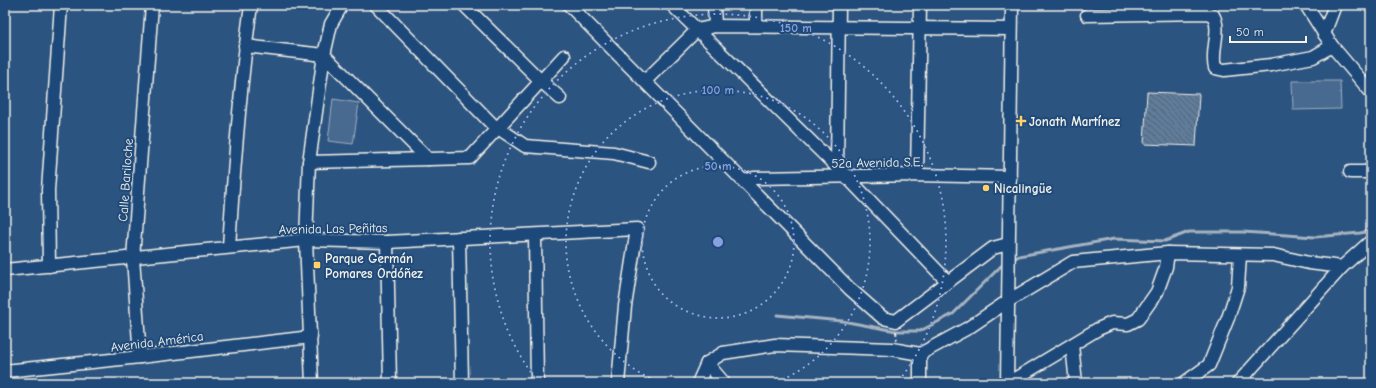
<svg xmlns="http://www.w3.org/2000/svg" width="1376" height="388" viewBox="0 0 1376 388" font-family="'Comic Neue',sans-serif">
	<defs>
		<pattern id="building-back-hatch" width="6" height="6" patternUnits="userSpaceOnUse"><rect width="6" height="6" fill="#5e7b9a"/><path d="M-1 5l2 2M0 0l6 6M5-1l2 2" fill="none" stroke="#556474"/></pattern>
	</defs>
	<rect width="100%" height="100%" fill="#2c5481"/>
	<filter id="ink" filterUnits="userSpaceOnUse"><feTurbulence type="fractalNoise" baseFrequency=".025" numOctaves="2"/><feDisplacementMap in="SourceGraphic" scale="8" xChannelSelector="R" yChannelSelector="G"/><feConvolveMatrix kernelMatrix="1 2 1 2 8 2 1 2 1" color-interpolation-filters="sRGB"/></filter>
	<g filter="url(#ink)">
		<g fill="#496b90" stroke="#9eaebc">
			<path d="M1292,81H1340L1341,109L1293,110Z"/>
			<path d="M333,99L359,103L353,144L328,141Z"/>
		</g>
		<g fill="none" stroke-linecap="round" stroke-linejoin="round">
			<g stroke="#a7b4c0" stroke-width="3">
				<path d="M1012,260L1019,256L1114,239L1165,241L1189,232H1243L1315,237L1360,233L1371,231"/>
				<path d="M777,315L842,321L896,331H920L953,314L1001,266L1006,264"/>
			</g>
		</g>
		<path fill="url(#building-back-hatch)" stroke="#f4f1e8" d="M1147,92L1199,94L1196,146L1144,144Z"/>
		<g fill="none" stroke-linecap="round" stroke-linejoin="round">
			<g stroke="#f4f1e8" stroke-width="15">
				<g id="minor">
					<path d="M376,5L492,124L525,146L614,153L649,162"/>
					<path d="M464,5L541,81L560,98"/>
					<path d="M569,5L850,289L883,318L896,321L993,248L1008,244"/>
					<path d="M672,5L847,177L948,282"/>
					<path d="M714,5L715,26"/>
					<path d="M1306,5L1332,46L1371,92"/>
					<path d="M1087,15L1206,13L1213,15C1222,30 1210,51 1215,68L1224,70L1271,65L1313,57L1332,46"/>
					<path d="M756,26V5"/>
					<path d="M1324,34L1335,5"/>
					<path d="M245,46L324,55L428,159"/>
					<path d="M645,81L697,30L715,26L1011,29"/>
					<path d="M309,162L470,158L564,56"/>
					<path d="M837,166L839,5"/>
					<path d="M1350,172H1367L1371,168"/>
					<path d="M917,175L920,5"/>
					<path d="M744,181L754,178L917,175L1010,177"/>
					<path d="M535,235L537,383"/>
					<path d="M459,238L462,383"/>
					<path d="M387,242L390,383"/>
					<path d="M229,247C234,166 240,85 251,5"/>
					<path d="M49,266L48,190L61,5"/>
					<path d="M5,270L306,240L387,242L637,229L625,306L618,383"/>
					<path d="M1072,345L1076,383"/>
					<path d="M920,354V383"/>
					<path d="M140,357L133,258L152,5"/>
					<path d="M707,363L724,383"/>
					<path d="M5,371L140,357L311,337"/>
					<path d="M312,383L306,240L309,162L324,55L331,24L342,5"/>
					<path d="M698,383L707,363L723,353L775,345L892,349L920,354L968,328L1008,301L1073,262L1168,253L1273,255L1309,263L1342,267"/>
					<path d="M1007,383L1012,5"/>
					<path d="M1008,383L1098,329L1112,323L1128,324L1138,319L1157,292L1166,267L1168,253"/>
					<path d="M1184,383L1209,365L1228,318L1238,287L1240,255"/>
					<path d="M1238,383L1342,267L1371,241"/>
				</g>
			</g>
			<path stroke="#f4f1e8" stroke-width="2" stroke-dasharray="4 3" stroke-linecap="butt" d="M896,331L897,340"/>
			<use href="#minor" stroke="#1f4a7a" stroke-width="12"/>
		</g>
	</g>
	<g fill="none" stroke="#88a0e0" stroke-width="2" stroke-dasharray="2 4">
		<circle cx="718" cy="242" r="76"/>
		<path d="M661 383A152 152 0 1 1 775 383"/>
		<path d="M538 382A228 228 0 1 1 898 382"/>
	</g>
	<g fill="#ffd166" stroke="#1f4a7a" stroke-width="1.5">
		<path d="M1019 115h4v4h4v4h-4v4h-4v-4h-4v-4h4z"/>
		<circle cx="986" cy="188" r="4"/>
		<rect x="313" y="261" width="8" height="8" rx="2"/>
	</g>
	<g text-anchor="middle" stroke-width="4" stroke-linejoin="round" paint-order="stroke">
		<g font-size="13" font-weight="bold" fill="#f4f1e8" stroke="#1f4a7a" text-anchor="start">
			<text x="1029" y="126">Jonath Martínez</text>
			<text x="994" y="193">Nicalingüe</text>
			<text x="325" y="263">Parque Germán<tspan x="325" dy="15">Pomares Ordóñez</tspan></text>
		</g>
		<g font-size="13" fill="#f4f1e8" stroke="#1f4a7a">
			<text transform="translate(877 162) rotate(-1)" y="5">52a Avenida S.E.</text>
			<text transform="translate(125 180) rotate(-86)" y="5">Calle Bariloche</text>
			<text transform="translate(333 228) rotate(-1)" y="5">Avenida Las Peñitas</text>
			<text transform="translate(157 341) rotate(-7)" y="5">Avenida América</text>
		</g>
	</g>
	<circle cx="718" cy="242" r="6" fill="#88a0e0" stroke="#1f4a7a" stroke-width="2"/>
	<g font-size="12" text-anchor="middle" font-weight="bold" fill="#88a0e0" stroke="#1f4a7a" stroke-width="4" stroke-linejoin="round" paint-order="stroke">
		<text x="796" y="32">150 m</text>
		<text x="718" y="94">100 m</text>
		<text x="718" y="170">50 m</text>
	</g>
	<rect width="1376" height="388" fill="none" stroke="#1f4a7a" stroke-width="20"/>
	<rect x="10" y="10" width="1356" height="368" fill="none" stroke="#f4f1e8" stroke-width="1.5" filter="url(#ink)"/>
	<path d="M1230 36v6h76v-6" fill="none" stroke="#f4f1e8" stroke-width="2"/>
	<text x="1236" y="36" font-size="12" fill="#f4f1e8" stroke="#1f4a7a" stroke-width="3" paint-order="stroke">50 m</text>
</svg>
